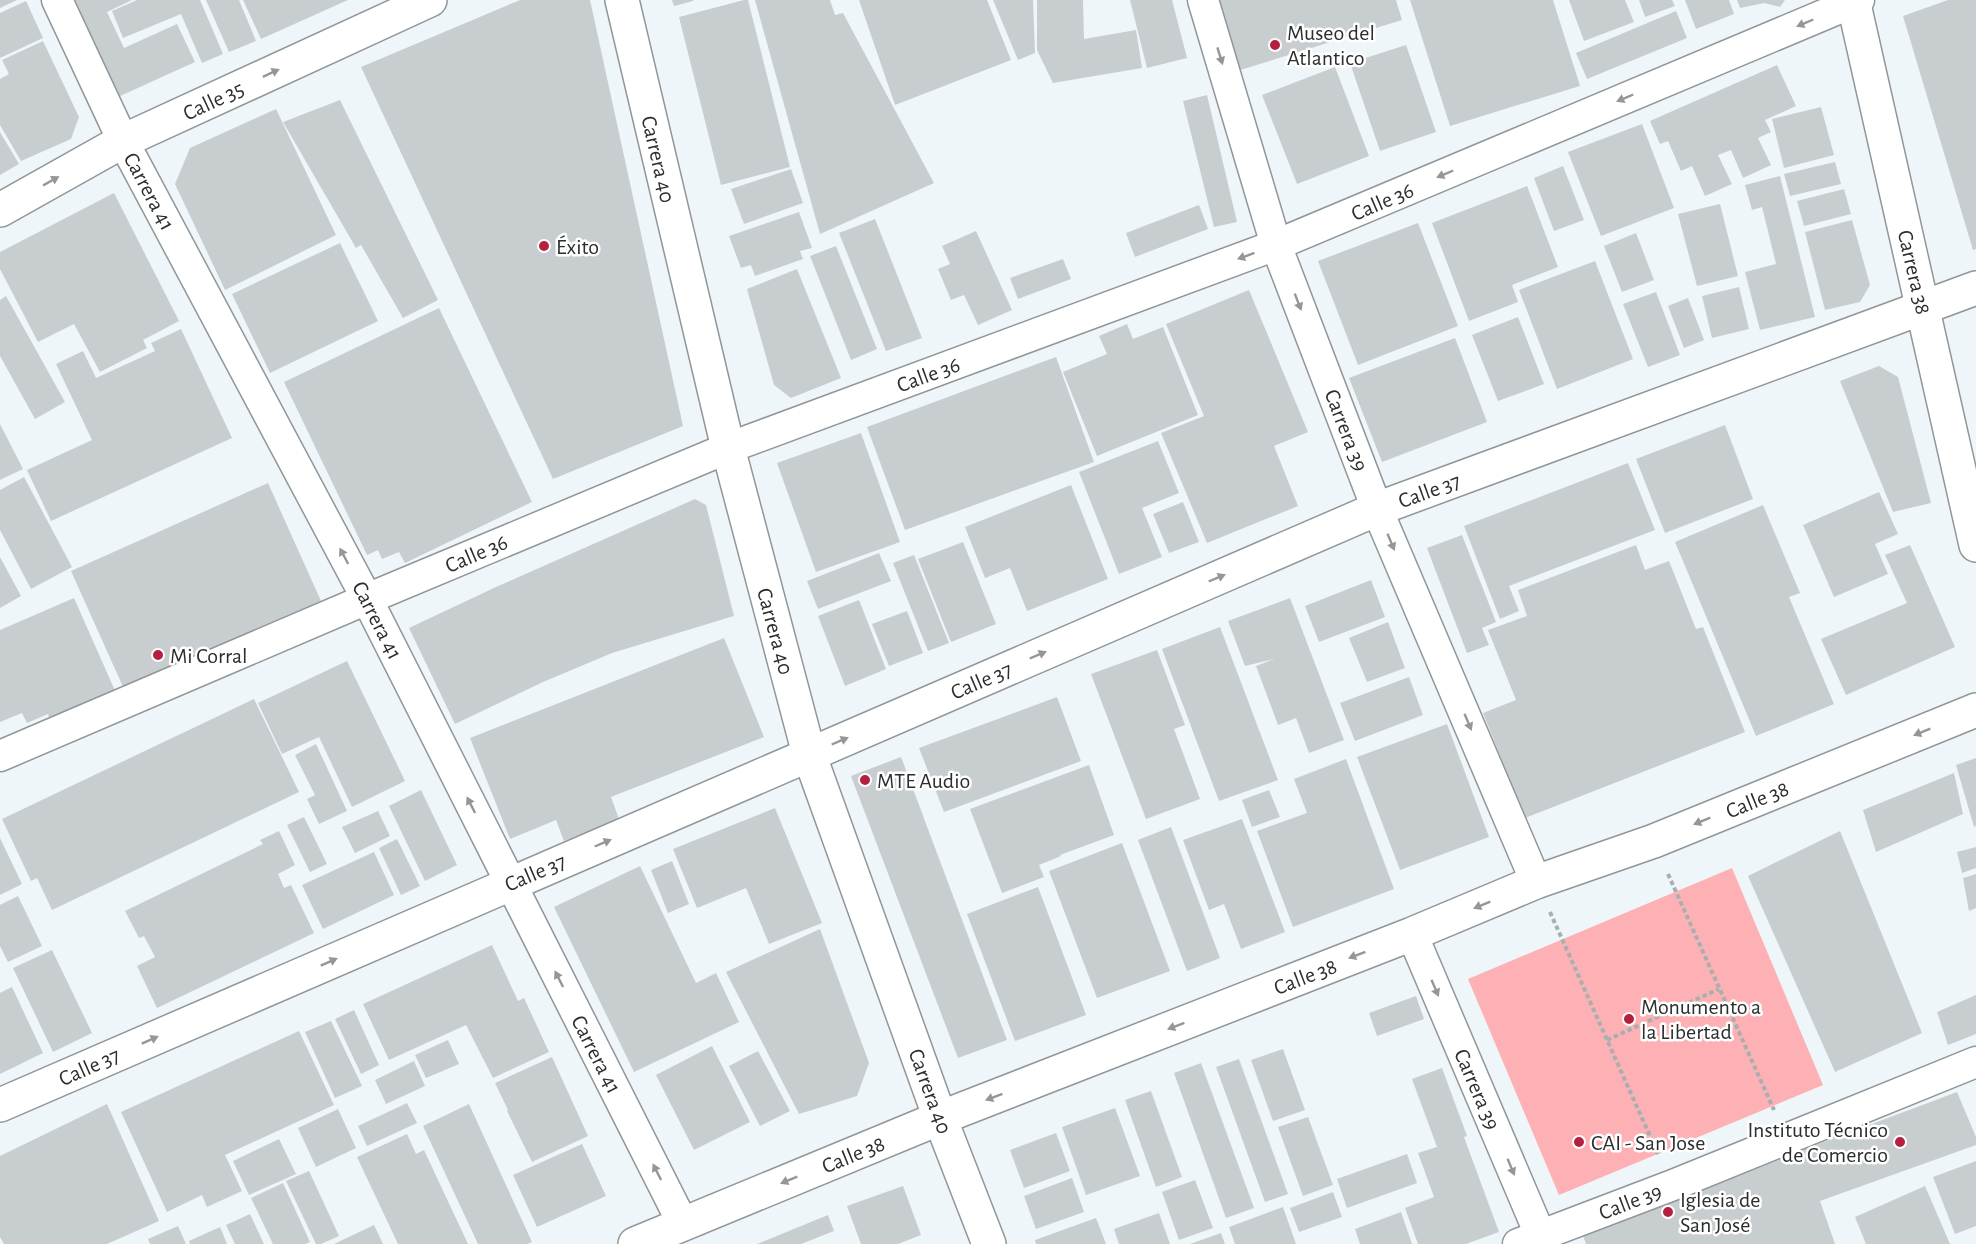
<svg xmlns="http://www.w3.org/2000/svg" width="1976" height="1244" viewBox="0 0 1976 1244" font-family="'Alegreya Sans',sans-serif">
	<rect width="100%" height="100%" fill="#eff6f9"/>
	<path fill="#fdb1b4" d="M1732,868L1823,1085L1559,1195L1468,979Z"/>
	<g fill="#c8ced0">
		<path d="M0,0H17L0,8Z"/>
		<path d="M74,0H132L107,12L124,48L177,24L195,62L118,97Z"/>
		<path d="M137,0H200L223,54L202,63L181,14L123,38L112,11Z"/>
		<path d="M206,0H239L256,41L229,52Z"/>
		<path d="M243,0H348L261,39Z"/>
		<path d="M520,0H590L683,426L553,479L361,67Z"/>
		<path d="M672,0H693V1L674,6Z"/>
		<path d="M744,0H748L790,167L721,185L679,17Z"/>
		<path d="M755,0H830L835,15L843,13L934,183L820,234Z"/>
		<path d="M859,0H987L1011,60L895,105Z"/>
		<path d="M993,0H1033L1035,53L1018,60Z"/>
		<path d="M1037,0H1083L1084,39L1136,30L1142,68L1053,83L1037,50Z"/>
		<path d="M1130,0H1172L1187,58L1147,68Z"/>
		<path d="M1218,0H1396L1402,20L1237,71Z"/>
		<path d="M1410,0H1553L1580,86L1450,126Z"/>
		<path d="M1569,0H1625L1634,22L1584,41Z"/>
		<path d="M1639,0H1672L1675,6L1645,17Z"/>
		<path d="M1685,0H1729L1734,14L1696,29Z"/>
		<path d="M1737,0H1785L1780,7L1764,3L1740,8Z"/>
		<path d="M1948,0H1976V249L1973,250L1903,16Z"/>
		<path d="M26,1L43,38L0,58V13Z"/>
		<path d="M1676,11L1687,38L1587,79L1576,53Z"/>
		<path d="M43,41L79,117L71,139L21,161L0,125V79L9,74L2,60Z"/>
		<path d="M1406,45L1436,132L1380,151L1350,63Z"/>
		<path d="M1777,65L1796,106L1765,120L1771,132L1758,138L1771,165L1743,178L1731,150L1718,155L1732,184L1705,196L1692,166L1681,171L1668,141L1660,144L1650,121Z"/>
		<path d="M1335,67L1369,156L1297,184L1262,95Z"/>
		<path d="M1207,95L1237,222L1214,227L1183,101Z"/>
		<path d="M340,100L438,300L403,318L361,245L356,248L283,122Z"/>
		<path d="M1821,107L1834,155L1784,168L1772,119Z"/>
		<path d="M276,109L336,235L225,290L175,184L190,148Z"/>
		<path d="M1642,124L1674,208L1601,236L1568,152Z"/>
		<path d="M0,132L19,164L0,175Z"/>
		<path d="M1835,162L1841,184L1790,196L1784,174Z"/>
		<path d="M1563,166L1584,220L1554,231L1534,178Z"/>
		<path d="M791,169L803,203L744,224L731,189Z"/>
		<path d="M1780,176L1815,317L1760,330L1745,272L1776,264L1762,207L1752,210L1745,185Z"/>
		<path d="M1527,186L1558,267L1512,285L1518,302L1469,321L1432,223Z"/>
		<path d="M1844,189L1851,214L1804,226L1797,201Z"/>
		<path d="M114,193L179,321L143,340L147,348L100,372L74,324L38,342L0,269V252Z"/>
		<path d="M1720,204L1738,276L1697,286L1678,214Z"/>
		<path d="M1199,205L1208,229L1135,257L1126,233Z"/>
		<path d="M799,212L812,248L800,251L803,259L755,276L751,265L741,268L729,236Z"/>
		<path d="M875,219L922,338L886,351L839,233Z"/>
		<path d="M1852,220L1870,285L1860,302L1825,310L1805,232Z"/>
		<path d="M1418,223L1458,326L1358,365L1318,261Z"/>
		<path d="M976,231L1012,310L978,325L964,295L951,300L938,269L950,264L942,246Z"/>
		<path d="M1636,233L1654,280L1622,292L1604,246Z"/>
		<path d="M340,243L378,321L270,373L232,294Z"/>
		<path d="M836,246L877,349L851,360L810,256Z"/>
		<path d="M1063,259L1071,279L1018,299L1010,278Z"/>
		<path d="M1595,261L1633,359L1557,389L1519,290Z"/>
		<path d="M797,269L841,378L791,398L774,385L747,289Z"/>
		<path d="M1739,287L1749,329L1712,338L1702,296Z"/>
		<path d="M1249,290L1308,432L1274,446L1298,506L1207,543L1161,433L1204,416L1166,324Z"/>
		<path d="M1656,292L1680,355L1648,367L1623,304Z"/>
		<path d="M6,296L65,402L35,419L0,356V300Z"/>
		<path d="M1688,298L1704,340L1684,348L1668,306Z"/>
		<path d="M439,308L532,502L405,563L399,552L382,559L378,550L367,555L284,382Z"/>
		<path d="M1518,317L1544,384L1498,401L1472,335Z"/>
		<path d="M1127,324L1133,339L1163,327L1198,415L1097,456L1063,372L1107,354L1099,336Z"/>
		<path d="M181,329L232,438L51,521L27,470L92,440L56,364L83,351L96,378L155,351L151,343Z"/>
		<path d="M1455,338L1487,422L1382,462L1349,378Z"/>
		<path d="M1056,357L1094,462L905,530L867,427Z"/>
		<path d="M1879,366L1898,377L1931,503L1893,512L1840,381Z"/>
		<path d="M0,424L23,469L0,480Z"/>
		<path d="M1725,425L1753,499L1665,533L1636,459Z"/>
		<path d="M861,433L900,542L816,572L777,463Z"/>
		<path d="M1158,441L1179,493L1142,508L1162,557L1119,574L1079,472Z"/>
		<path d="M1628,463L1655,530L1509,586L1519,611L1500,619L1464,526Z"/>
		<path d="M24,477L72,567L31,589L0,530V490Z"/>
		<path d="M268,483L321,601L124,689L71,571Z"/>
		<path d="M1071,485L1108,579L1027,611L1010,568L985,578L965,527Z"/>
		<path d="M1879,492L1898,534L1875,544L1888,574L1834,597L1803,525Z"/>
		<path d="M695,499L706,505L734,616L612,653L543,682L455,724L409,628L496,587Z"/>
		<path d="M1183,502L1199,542L1169,553L1153,514Z"/>
		<path d="M1763,505L1800,593L1789,597L1834,704L1756,736L1675,542Z"/>
		<path d="M1462,535L1496,622L1482,628L1489,645L1467,653L1427,548Z"/>
		<path d="M963,542L996,624L951,642L918,559Z"/>
		<path d="M1636,545L1645,570L1669,561L1696,629L1703,627L1745,732L1525,818L1483,713L1516,700L1488,630L1527,616L1518,590Z"/>
		<path d="M1910,545L1955,647L1846,695L1821,639L1907,603L1885,555Z"/>
		<path d="M879,553L891,581L818,609L807,581Z"/>
		<path d="M914,555L949,643L928,651L893,563Z"/>
		<path d="M0,557L21,596L0,608Z"/>
		<path d="M1371,580L1385,617L1319,642L1305,606Z"/>
		<path d="M74,598L116,693L50,721L48,714L27,723L22,713L0,722V630Z"/>
		<path d="M1290,598L1344,740L1309,753L1296,718L1278,725L1256,666L1274,659L1245,666L1228,621Z"/>
		<path d="M859,600L886,669L845,686L818,616Z"/>
		<path d="M907,611L923,653L889,666L872,624Z"/>
		<path d="M1388,622L1405,668L1367,682L1349,638Z"/>
		<path d="M1220,627L1278,780L1219,801L1162,649Z"/>
		<path d="M724,638L764,737L611,797L619,819L564,841L556,820L510,839L470,738Z"/>
		<path d="M1157,650L1185,725L1174,729L1200,799L1146,819L1091,674Z"/>
		<path d="M347,661L405,781L352,807L319,737L282,754L258,703Z"/>
		<path d="M1409,677L1423,715L1355,741L1340,703Z"/>
		<path d="M1057,697L1081,761L944,812L919,748Z"/>
		<path d="M254,699L299,792L52,910L37,878L31,881L2,819Z"/>
		<path d="M1447,724L1489,837L1400,870L1357,757Z"/>
		<path d="M316,744L347,811L319,824L307,799L315,795L295,755Z"/>
		<path d="M901,757L1007,1040L958,1058L851,776Z"/>
		<path d="M1976,758V826L1974,827L1956,765Z"/>
		<path d="M1346,759L1394,889L1293,927L1257,831L1307,813L1294,779Z"/>
		<path d="M1089,765L1114,835L1060,855L1061,856L1039,865L1044,877L1002,893L970,809Z"/>
		<path d="M1954,773L1963,814L1876,852L1863,810Z"/>
		<path d="M421,790L457,865L425,881L389,806Z"/>
		<path d="M1269,790L1280,817L1252,827L1242,800Z"/>
		<path d="M775,808L822,923L769,944L746,888L697,908L673,849Z"/>
		<path d="M378,811L390,836L355,853L342,827Z"/>
		<path d="M304,817L327,864L310,872L287,825Z"/>
		<path d="M1242,819L1285,932L1241,949L1224,904L1209,910L1183,840Z"/>
		<path d="M1171,827L1220,958L1187,971L1138,840Z"/>
		<path d="M279,831L295,865L278,874L284,888L291,885L314,933L157,1008L137,966L155,957L144,936L139,938L125,911L263,844L260,840Z"/>
		<path d="M1840,831L1922,1033L1835,1072L1748,876Z"/>
		<path d="M0,838L22,884L0,895Z"/>
		<path d="M397,839L420,886L401,895L379,848Z"/>
		<path d="M1122,843L1170,971L1097,998L1049,871Z"/>
		<path d="M1976,847V868L1962,873L1957,852Z"/>
		<path d="M374,852L394,895L323,929L302,885Z"/>
		<path d="M672,861L689,904L668,913L651,870Z"/>
		<path d="M640,866L696,983L716,973L739,1022L634,1072L554,907Z"/>
		<path d="M1976,874V908L1969,911L1963,878Z"/>
		<path d="M1038,887L1086,1015L1015,1041L967,914Z"/>
		<path d="M18,896L42,946L8,962L0,946V905Z"/>
		<path d="M820,929L869,1063L857,1096L799,1114L726,972Z"/>
		<path d="M492,945L518,1001L524,998L549,1052L493,1078L466,1025L389,1060L363,1004Z"/>
		<path d="M52,950L92,1033L53,1052L13,968Z"/>
		<path d="M12,987L43,1053L0,1074V993Z"/>
		<path d="M1976,995V1034L1948,1045L1937,1012Z"/>
		<path d="M1416,996L1424,1019L1377,1036L1369,1013Z"/>
		<path d="M354,1010L379,1065L361,1074L335,1019Z"/>
		<path d="M331,1021L362,1086L335,1098L305,1032Z"/>
		<path d="M299,1031L334,1105L225,1155L242,1191L207,1207L202,1195L167,1212L121,1112Z"/>
		<path d="M448,1040L459,1064L426,1078L415,1055Z"/>
		<path d="M712,1046L750,1122L694,1150L656,1075Z"/>
		<path d="M1283,1049L1305,1110L1273,1121L1251,1060Z"/>
		<path d="M758,1051L790,1111L760,1126L729,1066Z"/>
		<path d="M552,1057L588,1136L532,1162L507,1111L508,1110L495,1083Z"/>
		<path d="M1239,1059L1288,1194L1265,1202L1216,1067Z"/>
		<path d="M414,1061L425,1086L386,1104L375,1080Z"/>
		<path d="M1201,1063L1254,1208L1226,1218L1174,1073Z"/>
		<path d="M1442,1068L1467,1136L1464,1137L1499,1232L1466,1244H1418L1405,1208L1434,1197L1418,1153L1437,1147L1412,1079Z"/>
		<path d="M1151,1091L1182,1177L1156,1187L1125,1100Z"/>
		<path d="M1957,1092L1976,1137V1145L1820,1201L1835,1244H1586L1582,1233Z"/>
		<path d="M407,1103L417,1123L367,1146L358,1126Z"/>
		<path d="M107,1104L159,1221L107,1244H4L0,1237V1156Z"/>
		<path d="M469,1104L532,1242L527,1244H478L423,1126Z"/>
		<path d="M1115,1108L1140,1176L1086,1195L1062,1127Z"/>
		<path d="M338,1109L356,1148L316,1167L298,1128Z"/>
		<path d="M1308,1117L1333,1185L1303,1196L1278,1127Z"/>
		<path d="M1056,1133L1070,1171L1024,1188L1010,1150Z"/>
		<path d="M407,1134L416,1154L424,1150L468,1244H398L357,1157Z"/>
		<path d="M279,1139L296,1174L249,1195L233,1161Z"/>
		<path d="M582,1144L606,1196L537,1227L513,1175Z"/>
		<path d="M1407,1154L1417,1183L1347,1208L1337,1179Z"/>
		<path d="M1976,1161V1226L1955,1234L1933,1177Z"/>
		<path d="M309,1171L339,1236L321,1244H316L286,1181Z"/>
		<path d="M1072,1178L1084,1212L1036,1229L1024,1196Z"/>
		<path d="M1195,1180L1213,1228L1179,1240L1162,1192Z"/>
		<path d="M283,1183L310,1242L305,1244H273L251,1198Z"/>
		<path d="M903,1186L921,1235L898,1244H861L847,1206Z"/>
		<path d="M1925,1186L1950,1244H1866L1855,1217Z"/>
		<path d="M1333,1192L1342,1217L1299,1232L1290,1208Z"/>
		<path d="M1283,1207L1296,1244H1235L1229,1227Z"/>
		<path d="M1401,1212L1412,1244H1360L1355,1229Z"/>
		<path d="M1159,1213L1170,1244H1119L1114,1229Z"/>
		<path d="M250,1214L264,1244H235L226,1225Z"/>
		<path d="M828,1215L834,1231L801,1244H757Z"/>
		<path d="M1096,1218L1106,1244H1036L1035,1240Z"/>
		<path d="M374,1225L383,1244H334Z"/>
		<path d="M178,1226L186,1244H150L148,1239Z"/>
		<path d="M220,1227L227,1244H190L189,1241Z"/>
		<path d="M1221,1233L1225,1244H1190Z"/>
	</g>
	<g fill="none" stroke-linecap="round" stroke-linejoin="round">
		<g stroke="#909699" stroke-width="33">
			<g id="street">
				<path d="M57,0L123,141L367,599L683,1224"/>
				<path d="M1203,0L1276,245L1377,509L1536,882"/>
				<path d="M0,756L367,599L728,448L1276,245L1859,0"/>
				<path d="M1412,934L1544,1244"/>
				<path d="M1518,1244L1673,1185L1976,1062"/>
			</g>
		</g>
		<g stroke="#909699" stroke-width="36">
			<g id="secondary">
				<path d="M622,0L728,448L809,754L940,1118L989,1244"/>
				<path d="M1853,0L1976,545"/>
				<path d="M0,210L123,141L430,0"/>
				<path d="M0,1105L1377,509L1976,288"/>
				<path d="M635,1244L940,1118L1412,934L1536,882L1654,841L1976,710"/>
			</g>
		</g>
		<g stroke="#a9afb1" stroke-width="4" stroke-dasharray="4.5 3" stroke-linecap="butt">
			<path d="M1668,874L1774,1110"/>
			<path d="M1550,912L1658,1154"/>
			<path d="M1607,1040L1719,989"/>
		</g>
		<use href="#street" stroke="#fff" stroke-width="30"/>
		<use href="#secondary" stroke="#fff" stroke-width="33"/>
	</g>
	<defs><path id="oneway-solid" d="M-6-.8H1V-3.2L6.5 0L1 3.2V.8H-6Z" transform="scale(1.5)"/></defs>
	<g fill="#959696">
		<use href="#oneway-solid" transform="translate(1805 23) rotate(157)"/>
		<use href="#oneway-solid" transform="translate(1220 56) rotate(73)"/>
		<use href="#oneway-solid" transform="translate(271 73) rotate(-25)"/>
		<use href="#oneway-solid" transform="translate(1625 98) rotate(157)"/>
		<use href="#oneway-solid" transform="translate(1445 174) rotate(157)"/>
		<use href="#oneway-solid" transform="translate(51 181) rotate(-29)"/>
		<use href="#oneway-solid" transform="translate(1246 256) rotate(160)"/>
		<use href="#oneway-solid" transform="translate(1298 302) rotate(69)"/>
		<use href="#oneway-solid" transform="translate(1391 542) rotate(67)"/>
		<use href="#oneway-solid" transform="translate(344 556) rotate(-118)"/>
		<use href="#oneway-solid" transform="translate(1217 578) rotate(-23)"/>
		<use href="#oneway-solid" transform="translate(1038 655) rotate(-23)"/>
		<use href="#oneway-solid" transform="translate(1468 722) rotate(67)"/>
		<use href="#oneway-solid" transform="translate(1922 732) rotate(158)"/>
		<use href="#oneway-solid" transform="translate(840 741) rotate(-23)"/>
		<use href="#oneway-solid" transform="translate(471 805) rotate(-117)"/>
		<use href="#oneway-solid" transform="translate(1702 821) rotate(158)"/>
		<use href="#oneway-solid" transform="translate(603 843) rotate(-23)"/>
		<use href="#oneway-solid" transform="translate(1482 905) rotate(158)"/>
		<use href="#oneway-solid" transform="translate(1357 955) rotate(159)"/>
		<use href="#oneway-solid" transform="translate(329 962) rotate(-24)"/>
		<use href="#oneway-solid" transform="translate(559 979) rotate(-117)"/>
		<use href="#oneway-solid" transform="translate(1435 988) rotate(67)"/>
		<use href="#oneway-solid" transform="translate(1176 1026) rotate(159)"/>
		<use href="#oneway-solid" transform="translate(150 1040) rotate(-24)"/>
		<use href="#oneway-solid" transform="translate(994 1097) rotate(159)"/>
		<use href="#oneway-solid" transform="translate(1511 1167) rotate(67)"/>
		<use href="#oneway-solid" transform="translate(657 1172) rotate(-117)"/>
		<use href="#oneway-solid" transform="translate(789 1180) rotate(158)"/>
	</g>
	<g fill="#b4213e" stroke="#fff" stroke-width="2">
		<circle cx="1275" cy="45" r="6"/>
		<circle cx="544" cy="246" r="6"/>
		<circle cx="158" cy="655" r="6"/>
		<circle cx="865" cy="780" r="6"/>
		<circle cx="1629" cy="1019" r="6"/>
		<circle cx="1579" cy="1142" r="6"/>
		<circle cx="1900" cy="1142" r="6"/>
		<circle cx="1668" cy="1212" r="6"/>
	</g>
	<g text-anchor="middle" stroke-width="5" stroke-linejoin="round" paint-order="stroke">
		<g font-size="22" fill="#2b2e2e" stroke="#fff" text-anchor="start">
			<text x="1287" y="40">Museo del<tspan x="1287" dy="25">Atlantico</tspan></text>
			<text x="556" y="254">Éxito</text>
			<text x="170" y="663">Mi Corral</text>
			<text x="877" y="788">MTE Audio</text>
			<text x="1641" y="1014">Monumento a<tspan x="1641" dy="25">la Libertad</tspan></text>
			<text x="1888" y="1137" text-anchor="end">Instituto Técnico<tspan x="1888" dy="25">de Comercio</tspan></text>
			<text x="1591" y="1150">CAI - San Jose</text>
			<text x="1680" y="1207">Iglesia de<tspan x="1680" dy="25">San José</tspan></text>
		</g>
		<g font-size="22" fill="#2b2e2e" stroke="#fff">
			<text transform="translate(213 100) rotate(-25)" y="8">Calle 35</text>
			<text transform="translate(659 159) rotate(77)" y="8">Carrera 40</text>
			<text transform="translate(150 191) rotate(62)" y="8">Carrera 41</text>
			<text transform="translate(1382 201) rotate(-23)" y="8">Calle 36</text>
			<text transform="translate(1915 272) rotate(77)" y="8">Carrera 38</text>
			<text transform="translate(928 374) rotate(-20)" y="8">Calle 36</text>
			<text transform="translate(1347 430) rotate(69)" y="8">Carrera 39</text>
			<text transform="translate(1429 490) rotate(-20)" y="8">Calle 37</text>
			<text transform="translate(476 553) rotate(-23)" y="8">Calle 36</text>
			<text transform="translate(378 620) rotate(63)" y="8">Carrera 41</text>
			<text transform="translate(776 631) rotate(75)" y="8">Carrera 40</text>
			<text transform="translate(981 680) rotate(-23)" y="8">Calle 37</text>
			<text transform="translate(1757 799) rotate(-22)" y="8">Calle 38</text>
			<text transform="translate(535 872) rotate(-23)" y="8">Calle 37</text>
			<text transform="translate(1305 976) rotate(-21)" y="8">Calle 38</text>
			<text transform="translate(597 1054) rotate(63)" y="8">Carrera 41</text>
			<text transform="translate(89 1066) rotate(-24)" y="8">Calle 37</text>
			<text transform="translate(1478 1089) rotate(67)" y="8">Carrera 39</text>
			<text transform="translate(931 1091) rotate(70)" y="8">Carrera 40</text>
			<text transform="translate(853 1154) rotate(-22)" y="8">Calle 38</text>
			<text transform="translate(1630 1201) rotate(-21)" y="8">Calle 39</text>
		</g>
	</g>
</svg>
